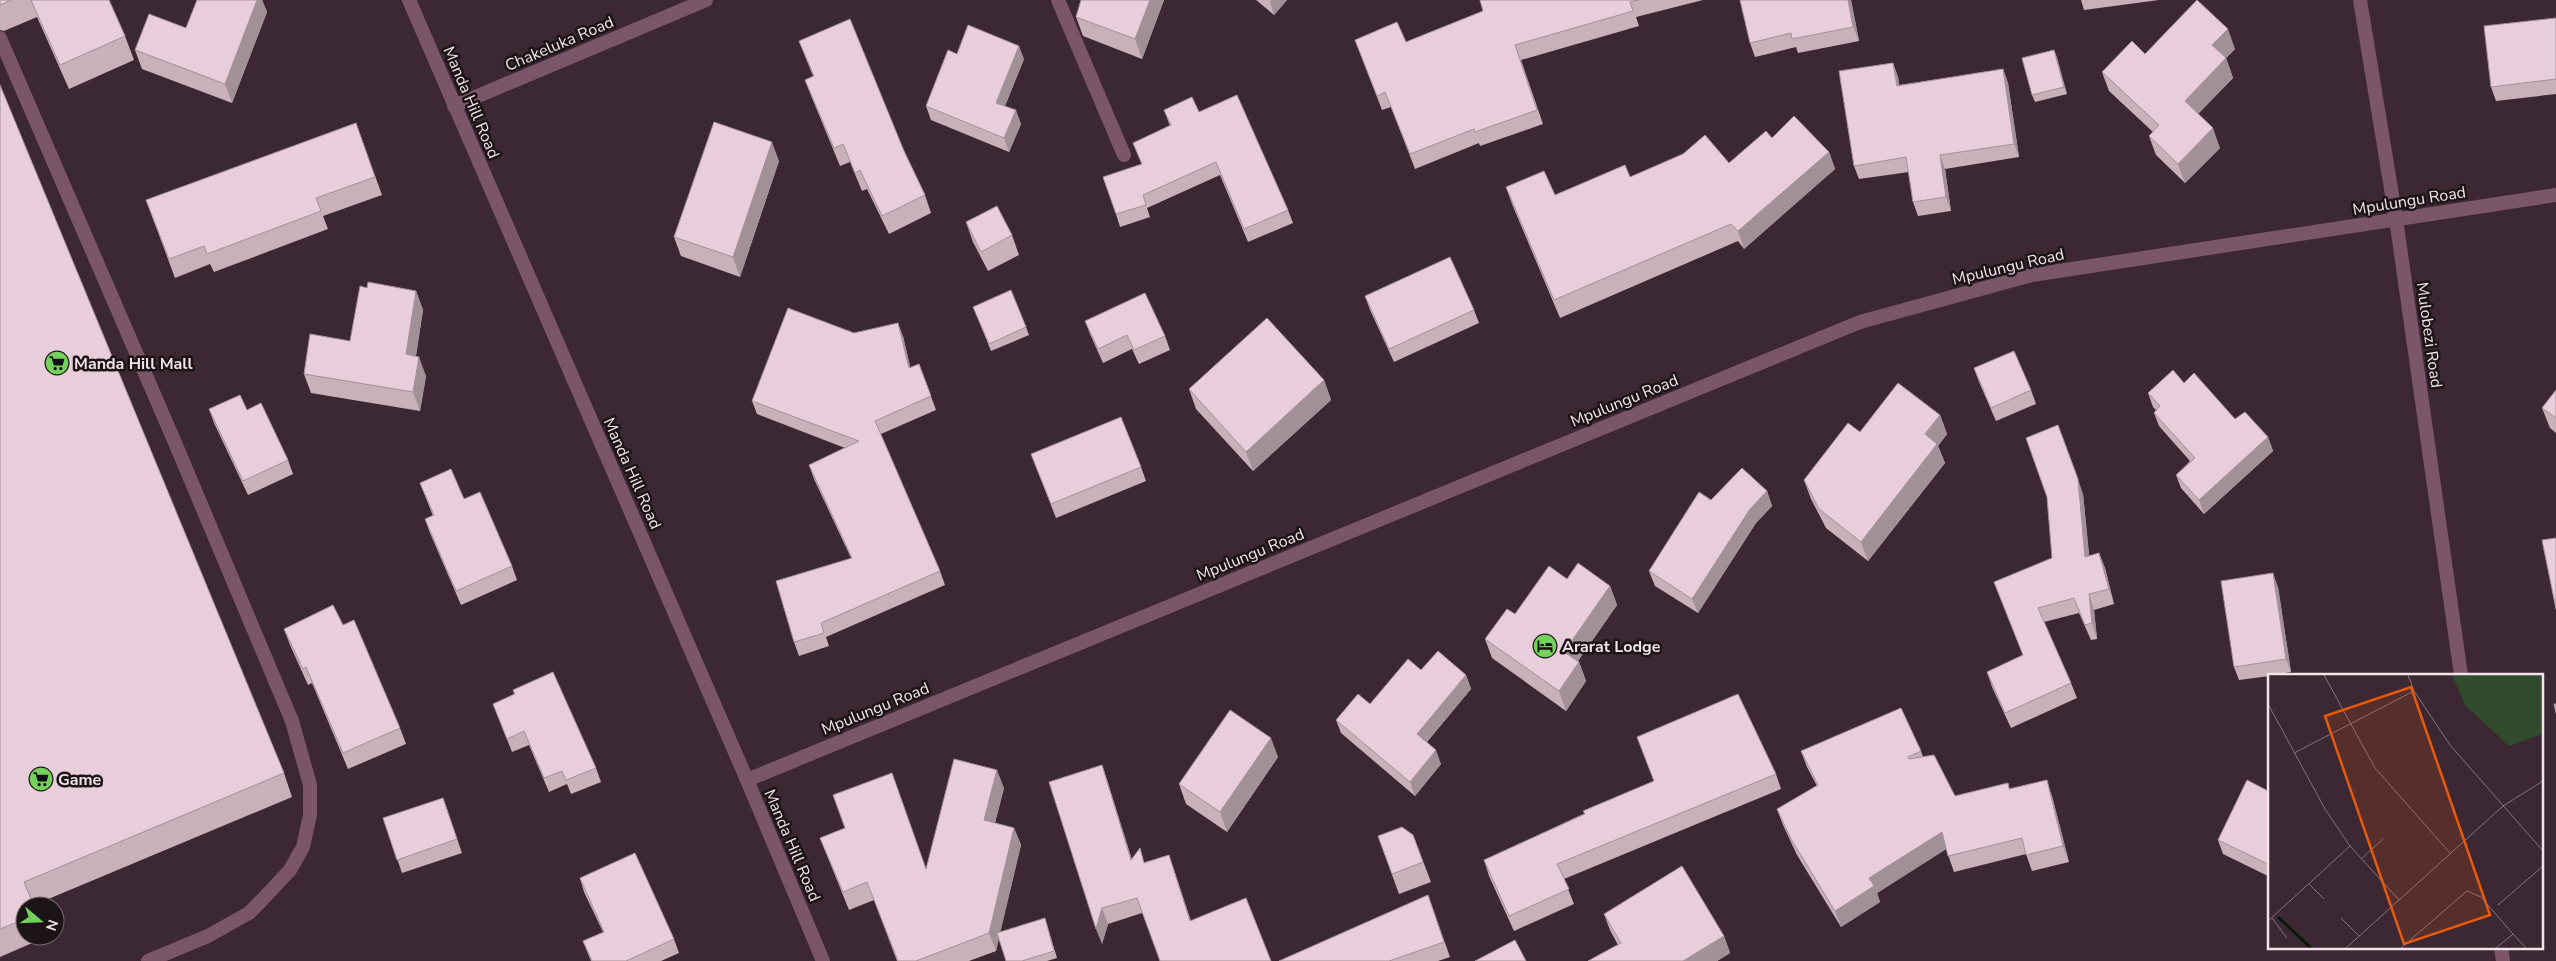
<svg xmlns="http://www.w3.org/2000/svg" width="2556" height="961" viewBox="0 0 2556 961" font-family="'Nunito Sans',sans-serif">
	<rect width="100%" height="100%" fill="#3c2832"/>
	<g fill="none" stroke-linecap="round" stroke-linejoin="round">
		<path stroke="#7b5668" stroke-width="14" d="M0,38L176,445L292,721L310,785V815L303,847L290,870L261,901L249,913L208,936L148,961"/>
		<g stroke="#7b5668" stroke-width="14">
			<path d="M409,0L747,780L823,961"/>
			<path d="M1058,0L1124,155"/>
			<path d="M2360,0L2396,219L2461,675"/>
			<path d="M454,106L706,0"/>
			<path d="M747,780L1860,322L2032,275L2556,195"/>
			<path d="M2501,947L2503,961"/>
		</g>
	</g>
	<g fill="#c8b1bb">
		<path d="M0,0H109L125,36L134,60L69,89L37,17L4,31L0,30Z"/>
		<path d="M197,0H262L267,12L232,103L142,69L135,50L186,28Z"/>
		<path d="M1164,0L1142,59L1083,36L1076,17Z"/>
		<path d="M1256,0H1287L1274,15Z"/>
		<path d="M1480,0H1703L1636,17L1639,26L1521,60L1543,124L1480,146L1479,143L1415,169L1391,107L1382,110L1355,40L1406,42L1483,11Z"/>
		<path d="M1851,0L1859,41L1798,53L1796,47L1755,57L1750,43Z"/>
		<path d="M2081,0H2159L2084,10Z"/>
		<path d="M2556,18V94L2496,101L2491,87Z"/>
		<path d="M799,41L904,151L925,195L931,213L889,234L867,189L862,191L850,162L840,166L812,98L805,80L813,76Z"/>
		<path d="M2235,49L2226,58L2233,78L2198,114L2220,148L2185,183L2156,155L2149,136L2153,132L2109,91L2102,72L2145,54Z"/>
		<path d="M2054,50L2067,94L2035,102L2032,95Z"/>
		<path d="M957,54L1024,59L1005,106L1021,124L1009,152L931,120L926,106Z"/>
		<path d="M1893,63L1898,77L1899,85L2003,69L2008,83L2019,157L1945,169L1951,211L1918,216L1913,202L1909,172L1859,179L1854,166Z"/>
		<path d="M0,85L284,773L292,797L34,905L25,906V936H46V937L0,957Z"/>
		<path d="M1164,110L1199,112L1288,210L1293,223L1248,242L1220,175L1147,208L1150,217L1120,227L1116,214L1142,165L1133,143L1170,126Z"/>
		<path d="M356,123L382,195L323,216L328,229L214,272L210,264L175,278L146,200Z"/>
		<path d="M1772,138L1829,152L1835,169L1744,249L1738,241L1560,318L1512,204L1506,187L1555,195L1630,177L1729,163Z"/>
		<path d="M779,161L740,277L681,256L674,237Z"/>
		<path d="M966,222L1012,235L1019,255L988,271L973,242Z"/>
		<path d="M367,288L416,291L423,310L416,356L426,376L420,411L311,393L304,374L350,341Z"/>
		<path d="M1365,296L1474,310L1479,323L1394,362L1370,310Z"/>
		<path d="M976,314L1026,327L1029,335L991,351Z"/>
		<path d="M1085,321L1165,336L1170,350L1139,364L1132,349L1103,363L1090,334Z"/>
		<path d="M854,333L903,336L910,368L919,364L936,410L881,434L940,571L945,585L826,637L829,646L799,656L794,642L851,558L814,479L809,465L845,448L757,414L752,401Z"/>
		<path d="M1974,368L2031,390L2036,404L1996,421L1979,382Z"/>
		<path d="M1324,380L1331,400L1253,471L1196,409L1189,389Z"/>
		<path d="M2184,383L2235,419L2268,437L2273,451L2204,514L2181,488L2176,475L2190,461L2159,426L2154,413L2156,410L2153,407L2148,393Z"/>
		<path d="M2556,390V433L2550,428L2542,408Z"/>
		<path d="M209,409L247,410L288,460L293,474L248,495L214,423Z"/>
		<path d="M1940,415L1947,434L1938,446L1945,463L1868,561L1826,528L1811,499L1804,480L1860,432Z"/>
		<path d="M1031,454L1141,467L1146,481L1056,518Z"/>
		<path d="M420,483L464,499L512,566L517,580L461,605L430,533L425,519L433,516Z"/>
		<path d="M1767,491L1772,506L1756,523L1698,613L1655,586L1649,571L1711,500Z"/>
		<path d="M2083,494L2089,556L2099,553L2105,568L2114,604L2094,610L2097,639L2091,640L2079,613L2044,622L2071,683L2077,698L2011,728L1992,687L1987,672L2023,655L1994,582L2052,558Z"/>
		<path d="M1567,579L1610,586L1617,605L1578,661L1579,662L1586,681L1566,711L1492,658L1485,639L1515,614Z"/>
		<path d="M2278,587L2291,672L2270,675V676L2239,680L2234,667Z"/>
		<path d="M284,629L400,728L406,744L348,769L312,683L308,685L290,645Z"/>
		<path d="M1421,670L1466,675L1471,689L1427,742L1441,764L1415,796L1341,733L1336,720L1370,704Z"/>
		<path d="M513,690L596,768L601,782L571,794L567,784L549,792L529,745L512,752L493,704L514,694Z"/>
		<path d="M1637,737L1776,774L1781,789L1564,879L1574,904L1514,931L1489,876L1484,860L1654,781Z"/>
		<path d="M1801,751H1921L1923,757L1955,796L2008,783L2010,789L2052,796L2069,862L2032,871L2026,854L1954,872L1946,849L1877,893L1880,902L1841,927L1797,855L1783,825L1777,809L1817,786L1807,767Z"/>
		<path d="M1278,757L1227,832L1186,804L1179,784Z"/>
		<path d="M1102,765L1107,780L1132,860L1145,862L1169,855L1191,921L1271,961L1142,913L1108,924L1102,944Z"/>
		<path d="M1004,788L995,823L1014,828L1021,845L1000,932L1047,925L1057,958L1047,961H1006L999,938L996,951L969,961H897L874,900L849,910L820,838L926,869Z"/>
		<path d="M2270,792V877L2223,854L2218,840Z"/>
		<path d="M443,798L462,853L402,873L383,818Z"/>
		<path d="M1413,835L1431,882L1399,894L1378,836Z"/>
		<path d="M580,878L674,939L679,953L661,961H591L583,941L603,932L584,892Z"/>
		<path d="M1428,895L1450,957L1438,961H1279Z"/>
		<path d="M1604,914L1724,936L1730,953L1717,961H1588L1618,945L1610,930Z"/>
	</g>
	<g fill="#a29099">
		<path d="M257,0H262L267,12L232,103L225,84Z"/>
		<path d="M1150,0H1164L1142,59L1135,39Z"/>
		<path d="M1271,0H1287L1274,15L1270,2Z"/>
		<path d="M1848,0H1851L1859,41L1853,27Z"/>
		<path d="M2228,29L2235,49L2226,58L2233,78L2192,120L2185,101L2212,45Z"/>
		<path d="M1019,46L1024,59L1001,116L996,103Z"/>
		<path d="M2054,50L2057,57L2067,94L2064,87Z"/>
		<path d="M1893,63L1898,77L1902,99L1897,86Z"/>
		<path d="M2003,69L2008,83L2019,157L2014,144Z"/>
		<path d="M1016,110L1021,124L1009,152L1004,138Z"/>
		<path d="M2213,128L2220,148L2185,183L2178,164Z"/>
		<path d="M772,142L779,161L740,277L733,257Z"/>
		<path d="M1829,152L1835,169L1744,249L1738,231Z"/>
		<path d="M1940,155L1945,169L1951,211L1946,197Z"/>
		<path d="M416,291L423,310L413,374L406,354Z"/>
		<path d="M898,323L903,336L914,382L909,368Z"/>
		<path d="M419,357L426,376L420,411L413,392Z"/>
		<path d="M1324,380L1331,400L1253,471L1246,452Z"/>
		<path d="M1940,415L1947,434L1938,446L1945,463L1868,561L1861,542L1925,434Z"/>
		<path d="M2268,437L2273,451L2204,514L2199,500Z"/>
		<path d="M2078,479L2083,494L2091,572L2085,557Z"/>
		<path d="M1767,491L1772,506L1756,523L1698,613L1692,599L1750,509Z"/>
		<path d="M2099,553L2105,568L2114,604L2109,589Z"/>
		<path d="M2273,573L2278,587L2291,672L2286,659Z"/>
		<path d="M1610,586L1617,605L1571,671L1564,652Z"/>
		<path d="M2089,594L2094,610L2097,639L2092,623Z"/>
		<path d="M1579,662L1586,681L1566,711L1559,691Z"/>
		<path d="M1466,675L1471,689L1422,747L1417,734Z"/>
		<path d="M1271,738L1278,757L1227,832L1220,812Z"/>
		<path d="M1436,750L1441,764L1415,796L1410,782Z"/>
		<path d="M1102,765L1107,780L1137,876L1131,860Z"/>
		<path d="M997,770L1004,788L991,838L984,820Z"/>
		<path d="M2047,780L2052,796L2069,862L2063,846Z"/>
		<path d="M1014,828L1021,845L996,951L989,933Z"/>
		<path d="M1942,832L1948,848L1877,893L1880,902L1841,927L1835,911L1869,878Z"/>
		<path d="M1169,855L1174,870L1196,937L1190,921Z"/>
		<path d="M1102,908L1108,924L1102,944L1096,929Z"/>
		<path d="M1724,936L1730,953L1717,961H1683Z"/>
	</g>
	<g fill="#e8ceda" stroke="#a29099">
		<path d="M0,0H11L0,5Z"/>
		<path d="M31,0H109L125,36L60,65Z"/>
		<path d="M197,0H257L225,84L135,50L149,14L186,28Z"/>
		<path d="M1081,0H1150L1135,39L1076,17Z"/>
		<path d="M1480,0H1639L1630,2L1633,11L1515,45L1537,110L1475,132L1474,129L1410,154L1385,92L1377,96L1355,40L1397,22L1406,42L1483,11Z"/>
		<path d="M1740,0H1848L1853,27L1792,39L1791,33L1750,43Z"/>
		<path d="M2197,0L2228,29L2212,45L2226,58L2185,101L2213,128L2178,164L2149,136L2159,125L2102,72L2132,41L2145,54Z"/>
		<path d="M2556,18V79L2491,87L2484,26Z"/>
		<path d="M850,19L904,151L925,195L882,216L860,170L855,173L843,144L834,148L805,80L814,76L799,41Z"/>
		<path d="M968,25L1019,46L996,103L1016,110L1004,138L926,106L948,50L957,54Z"/>
		<path d="M2054,50L2064,87L2032,95L2022,58Z"/>
		<path d="M1893,63L1897,86L2003,69L2014,144L1940,155L1946,197L1913,202L1906,157L1854,166L1839,71Z"/>
		<path d="M0,85L284,773L24,882L34,906H25V919L0,929Z"/>
		<path d="M1237,95L1288,210L1244,229L1216,162L1143,195L1146,205L1116,214L1103,177L1142,164L1133,143L1171,125L1164,110L1192,97L1199,112Z"/>
		<path d="M1794,116L1829,152L1738,231L1731,224L1554,300L1506,187L1544,171L1555,195L1625,165L1630,177L1683,154L1705,135L1729,163L1766,131L1772,138Z"/>
		<path d="M714,122L772,142L733,257L674,237Z"/>
		<path d="M356,123L375,177L316,198L321,211L207,254L204,246L169,259L146,200Z"/>
		<path d="M997,206L1012,235L981,252L966,222Z"/>
		<path d="M1450,257L1474,310L1389,349L1365,296Z"/>
		<path d="M368,282L416,291L406,354L419,357L413,392L304,374L310,334L350,341L360,286L367,288Z"/>
		<path d="M1011,290L1026,327L989,344L973,307Z"/>
		<path d="M1145,293L1165,336L1134,350L1127,335L1098,349L1085,321Z"/>
		<path d="M788,308L854,333L898,323L909,368L919,364L931,396L875,421L940,571L821,623L824,633L794,642L776,581L852,558L809,465L859,441L752,401Z"/>
		<path d="M1267,318L1324,380L1246,452L1189,389Z"/>
		<path d="M2014,351L2031,390L1991,408L1974,368Z"/>
		<path d="M2173,370L2184,383L2194,373L2235,419L2245,412L2268,437L2199,500L2176,475L2195,458L2154,413L2160,406L2148,393Z"/>
		<path d="M1898,383L1940,415L1925,434L1937,444L1861,542L1819,509L1804,480L1848,423L1860,432Z"/>
		<path d="M2556,390V418L2542,408Z"/>
		<path d="M240,395L247,410L261,403L288,460L243,481L209,409Z"/>
		<path d="M1121,417L1141,467L1051,504L1031,454Z"/>
		<path d="M2058,425L2078,479L2085,557L2099,553L2109,589L2089,594L2092,623L2085,625L2074,598L2038,608L2071,683L2005,713L1987,672L2023,655L1994,582L2052,558L2047,497L2026,438Z"/>
		<path d="M1742,468L1767,491L1750,509L1692,599L1649,571L1699,492L1711,500Z"/>
		<path d="M451,469L464,499L480,492L512,566L456,591L425,519L434,515L420,483Z"/>
		<path d="M2556,538V609L2542,540Z"/>
		<path d="M1578,563L1610,586L1564,652L1579,662L1559,691L1485,639L1507,609L1515,614L1549,566L1567,579Z"/>
		<path d="M2273,573L2286,659L2234,667L2221,581Z"/>
		<path d="M333,605L343,625L354,620L400,728L343,753L306,667L303,669L284,629Z"/>
		<path d="M1438,651L1466,675L1417,734L1436,750L1410,782L1336,720L1358,694L1370,704L1408,659L1421,670Z"/>
		<path d="M553,672L596,768L566,780L562,771L544,778L524,731L507,739L493,704L515,694L513,690Z"/>
		<path d="M1738,694L1776,774L1557,864L1569,889L1509,916L1484,860L1585,814L1583,811L1654,781L1637,737Z"/>
		<path d="M2554,704H2556V713Z"/>
		<path d="M1901,708L1921,751L1908,757L1909,759L1934,755L1955,796L2008,783L2009,789L2047,780L2063,846L2026,855L2022,838L1948,856L1942,832L1869,878L1874,886L1835,911L1791,839L1777,809L1818,785L1801,751Z"/>
		<path d="M1230,710L1271,738L1220,812L1179,784Z"/>
		<path d="M954,759L997,770L984,820L1014,828L989,933L916,961H898L867,882L843,892L820,838L845,828L833,795L892,773L926,869Z"/>
		<path d="M1102,765L1131,860L1140,848L1144,863L1169,855L1190,921L1246,898L1271,961H1160L1137,898L1102,908L1096,929L1049,782Z"/>
		<path d="M2247,780L2270,792V865L2218,840Z"/>
		<path d="M443,798L457,839L397,860L383,818Z"/>
		<path d="M1402,827L1413,835L1423,862L1392,874L1378,836Z"/>
		<path d="M635,853L674,939L626,961H592L583,941L604,932L580,878Z"/>
		<path d="M1682,866L1724,936L1683,961H1588L1621,943L1604,914Z"/>
		<path d="M1428,895L1444,942L1389,961H1279Z"/>
		<path d="M1045,918L1054,951L1022,961H1006L997,933Z"/>
		<path d="M1515,940L1526,961H1475Z"/>
	</g>
	<defs>
		<g id="supermarket-disc" transform="scale(1.25)"><circle r="9.5" fill="#74d25c" stroke="#1d1418"/><path d="M-6-5.5h2.5l.6 2H6L4.5 2H-2.5L-4.4-4H-6ZM-1.5 3.2a1.3 1.3 0 1 0 .1 0ZM3 3.2a1.3 1.3 0 1 0 .1 0Z" fill="#111"/></g>
		<g id="hotel-disc" transform="scale(1.25)"><circle r="9.5" fill="#74d25c" stroke="#1d1418"/><path d="M-6-4.5h1.5V1H6V5H4.5V3h-9V5H-6ZM-4 0a1.8 1.8 0 1 1 3.6 0ZM.5 0V-2.5h3Q6-2.5 6 0Z" fill="#111"/></g>
	</defs>
	<g fill-rule="evenodd">
		<use href="#supermarket-disc" x="57" y="363"/>
		<use href="#hotel-disc" x="1545" y="646"/>
		<use href="#supermarket-disc" x="41" y="779"/>
	</g>
	<g text-anchor="middle" stroke-width="5" stroke-linejoin="round" paint-order="stroke">
		<g font-size="16" fill="#f2e4ea" stroke="#1d1418">
			<text transform="translate(559 43) rotate(-23)" y="6">Chakeluka Road</text>
			<text transform="translate(472 102) rotate(67)" y="6">Manda Hill Road</text>
			<text transform="translate(2409 200) rotate(-9)" y="6">Mpulungu Road</text>
			<text transform="translate(2008 266) rotate(-13)" y="6">Mpulungu Road</text>
			<text transform="translate(2430 335) rotate(82)" y="6">Mulobezi Road</text>
			<text transform="translate(1624 400) rotate(-22)" y="6">Mpulungu Road</text>
			<text transform="translate(633 473) rotate(66)" y="6">Manda Hill Road</text>
			<text transform="translate(1250 554) rotate(-22)" y="6">Mpulungu Road</text>
			<text transform="translate(875 708) rotate(-22)" y="6">Mpulungu Road</text>
			<text transform="translate(793 845) rotate(67)" y="6">Manda Hill Road</text>
		</g>
		<g font-size="16" font-weight="bold" fill="#f2e4ea" stroke="#1d1418" text-anchor="start">
			<text x="74" y="369">Manda Hill Mall</text>
			<text x="1562" y="652">Ararat Lodge</text>
			<text x="58" y="785">Game</text>
		</g>
	</g>
	<g transform="translate(2268 674)">
		<rect width="275" height="275" fill="#3c2832"/>
		<path d="M184,1H275V60L241,72L197,31Z" fill="#324b2c"/>
		<path fill="none" stroke="#031a00" stroke-width="2.5" d="M10,243L43,274"/>
		<path fill="none" stroke="#85737c" stroke-width="1" d="M56,1L107,94L182,179M140,1L146,17L182,71L275,177M0,30L57,135L82,172L131,226M26,79L146,17M94,184L115,165M41,210L56,225M230,231L275,192M4,244L19,264M73,244L91,262M0,247L82,172M78,274L235,132L275,107M133,274L199,217L213,223L245,260M228,274L245,260L258,274"/>
		<path fill="#e8590c" fill-opacity="0.15" stroke="#e8590c" stroke-width="2.5" d="M143,13L222,241L136,270L57,42Z"/>
		<rect width="275" height="275" fill="none" stroke="#f2e4ea" stroke-width="2.5"/>
	</g>
	<g transform="translate(40 921) rotate(109)"><circle r="24" fill="#1d1418" stroke="#72676c"/>
	<path d="M0-4L9 19L0 12L-9 19Z" fill="#74d25c"/>
	<text y="-8" font-size="14" font-weight="bold" text-anchor="middle" fill="#f2e4ea">N</text>
	</g>
</svg>
